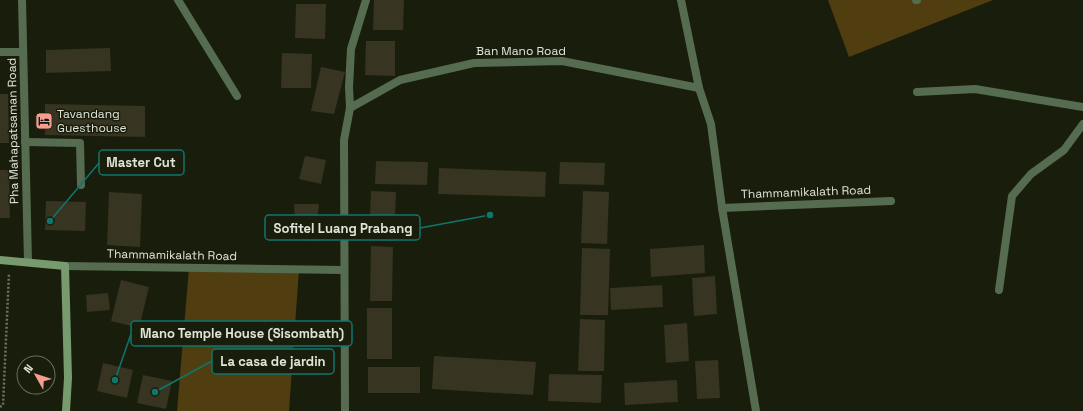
<svg xmlns="http://www.w3.org/2000/svg" width="1083" height="411" viewBox="0 0 1083 411" font-family="'Space Grotesk',sans-serif">
	<rect width="100%" height="100%" fill="#191e0c"/>
	<g fill="#503d10">
		<path d="M828,0H993L849,57Z"/>
		<path d="M189,268L299,269L289,411H177Z"/>
	</g>
	<g fill="#373421">
		<path d="M374,0H404L403,30H373Z"/>
		<path d="M296,4H326L325,39L295,38Z"/>
		<path d="M366,41H395V76L365,75Z"/>
		<path d="M110,48L111,71L46,73V50Z"/>
		<path d="M282,53L312,54L311,88H281Z"/>
		<path d="M321,67L345,72L334,114L311,111Z"/>
		<path d="M0,94H8L9,143H0Z"/>
		<path d="M45,104L145,106V137L45,135Z"/>
		<path d="M305,156L326,160L321,184L299,179Z"/>
		<path d="M376,161L428,162L427,185L375,184Z"/>
		<path d="M560,162L605,163L604,185L559,184Z"/>
		<path d="M439,168L546,172L545,197L438,194Z"/>
		<path d="M0,170H9L10,218H0Z"/>
		<path d="M371,191L396,192L394,241L369,240Z"/>
		<path d="M583,191L609,192L607,244L581,243Z"/>
		<path d="M109,192L142,194L140,247L107,245Z"/>
		<path d="M46,201L86,202L85,231L45,230Z"/>
		<path d="M294,204H319L315,241L296,239Z"/>
		<path d="M704,245L705,273L651,277L650,249Z"/>
		<path d="M371,246L393,247L392,301H370Z"/>
		<path d="M582,248L610,249L608,315H580Z"/>
		<path d="M715,276L717,314L694,316L692,278Z"/>
		<path d="M121,280L149,287L139,328L111,321Z"/>
		<path d="M662,285L663,307L611,310L610,288Z"/>
		<path d="M108,293L110,310L87,312L86,295Z"/>
		<rect x="367" y="308" width="25" height="51"/>
		<path d="M580,319L605,320L604,371H578Z"/>
		<path d="M687,323L689,361L666,363L664,325Z"/>
		<path d="M434,356L536,362L533,395L432,389Z"/>
		<path d="M718,360L720,398L697,399L695,361Z"/>
		<path d="M103,363L133,370L127,398L97,391Z"/>
		<rect x="368" y="367" width="52" height="26"/>
		<path d="M549,374L602,375L601,403L548,401Z"/>
		<path d="M143,375L172,381L166,409L137,403Z"/>
		<path d="M677,380L678,402L625,405L624,383Z"/>
	</g>
	<g fill="none" stroke-linecap="round" stroke-linejoin="round">
		<path stroke="#6e7263" stroke-width="2.5" stroke-dasharray="2 2" stroke-linecap="butt" d="M0,407L3,405L9,273"/>
		<g stroke="#566c50" stroke-width="8">
			<path d="M0,52H23"/>
			<path d="M917,92L975,89L1083,107"/>
			<path d="M25,142L80,143L81,185"/>
			<path d="M999,290L1012,196L1031,174L1064,150L1083,124"/>
		</g>
		<g stroke="#566c50" stroke-width="8">
			<path d="M22,0L28,262"/>
			<path d="M178,0L237,96"/>
			<path d="M681,0L699,88L711,124L722,208L756,411"/>
			<path d="M916,0H917"/>
			<path d="M350,108L400,80L474,63L562,61L699,88"/>
			<path d="M722,208L891,201"/>
			<path d="M65,266L343,270"/>
			<path d="M345,411L344,140L350,108L349,87L351,49L366,0"/>
		</g>
		<path stroke="#779b6e" stroke-width="8" d="M0,260L65,266L68,378L66,411"/>
	</g>
	<defs>
		<g id="hotel-square" transform="scale(0.9)"><rect x="-9" y="-9" width="18" height="18" rx="4" fill="#f59d8f" stroke="#191e0c"/><path d="M-6-4.5h1.5V1H6V5H4.5V3h-9V5H-6ZM-4 0a1.8 1.8 0 1 1 3.6 0ZM.5 0V-2.5h3Q6-2.5 6 0Z" fill="#111"/></g>
	</defs>
	<g fill-rule="evenodd">
		<use href="#hotel-square" x="44" y="121"/>
	</g>
	<g text-anchor="middle" stroke-width="3" stroke-linejoin="round" paint-order="stroke">
		<g font-size="12" fill="#e0e4d8" stroke="#191e0c">
			<text x="521" y="55">Ban Mano Road</text>
			<text transform="translate(13 131) rotate(-91)" y="4">Pha Mahapatsaman Road</text>
			<text transform="translate(806 192) rotate(-2)" y="4">Thammamikalath Road</text>
			<text transform="translate(172 255) rotate(1)" y="4">Thammamikalath Road</text>
		</g>
		<g font-size="12" fill="#e0e4d8" stroke="#191e0c" text-anchor="start">
			<text x="57" y="118">Tavandang<tspan x="57" dy="14">Guesthouse</tspan></text>
		</g>
	</g>
	<path fill="none" stroke="#0f766e" stroke-width="1.5" d="M50 221L99 163M490 215L420 228M115 380L131 334M155 392L212 361"/>
	<g fill="#0f766e" stroke="#191e0c" stroke-width="1.5">
		<circle cx="50" cy="221" r="4"/>
		<circle cx="490" cy="215" r="4"/>
		<circle cx="115" cy="380" r="4"/>
		<circle cx="155" cy="392" r="4"/>
	</g>
	<g fill="#191e0c" stroke="#0f766e" stroke-width="1.5">
		<rect x="99" y="150" width="85" height="25" rx="4"/>
		<rect x="265" y="215" width="155" height="25" rx="4"/>
		<rect x="131" y="321" width="221" height="25" rx="4"/>
		<rect x="212" y="349" width="122" height="25" rx="4"/>
	</g>
	<g font-size="13" text-anchor="middle" font-weight="bold" fill="#e0e4d8">
		<text x="141" y="167">Master Cut</text>
		<text x="343" y="233">Sofitel Luang Prabang</text>
		<text x="242" y="338">Mano Temple House (Sisombath)</text>
		<text x="273" y="366">La casa de jardin</text>
	</g>
	<g transform="translate(36 375) rotate(309)"><circle r="19" fill="#191e0c" stroke="#696d5e"/>
	<path d="M0-3L7 15L0 10L-7 15Z" fill="#f59d8f"/>
	<text y="-6" font-size="11" font-weight="bold" text-anchor="middle" fill="#e0e4d8">N</text>
	</g>
</svg>
